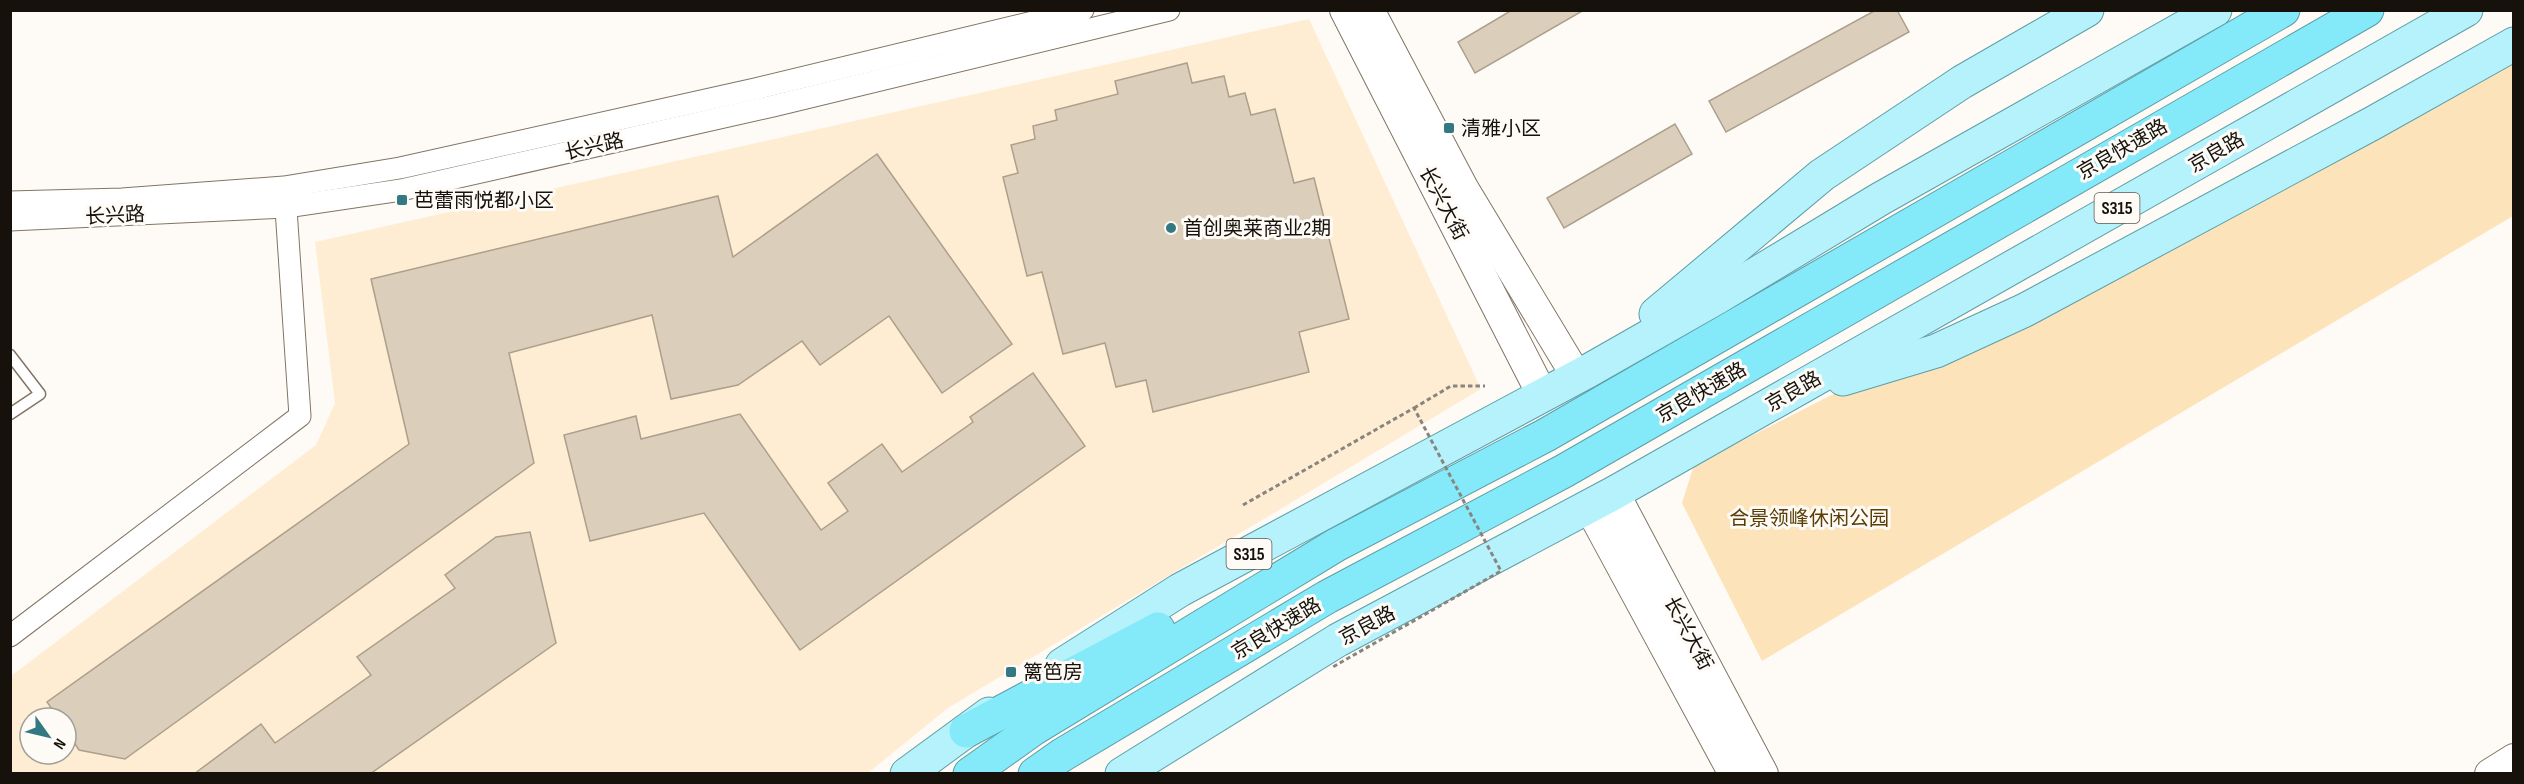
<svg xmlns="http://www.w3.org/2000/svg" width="2524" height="784" viewBox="0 0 2524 784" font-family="'Sofia Sans Condensed','Noto Sans SC',sans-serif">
	<rect width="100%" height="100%" fill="#fefbf7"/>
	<path fill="#ffedd3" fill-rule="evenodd" d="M1309,19L1481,389L948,708L868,773L11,774V676L316,445L335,403L315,242ZM30,718H66V754H30Z"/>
	<path fill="#fde3ba" d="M2513,48V216L1762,661L1682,503L1694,465Z"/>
	<g fill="#dbcebb" stroke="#aca08d" stroke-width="1.5">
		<path d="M1512,10H1584L1475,73L1458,42Z"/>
		<path d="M1876,10H1897L1909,32L1726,132L1709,101Z"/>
		<path d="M1187,63L1192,83L1224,76L1229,97L1245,93L1251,115L1275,109L1294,183L1314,178L1349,319L1299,332L1309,372L1153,412L1146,380L1116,387L1105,343L1063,354L1042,272L1027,276L1003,177L1018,173L1011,145L1035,139L1033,126L1057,120L1055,110L1118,94L1115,81Z"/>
		<path d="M1675,124L1692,154L1564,228L1547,198Z"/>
		<path d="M877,154L1012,344L942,393L889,316L820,365L802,341L738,385L671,399L652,315L509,353L534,463L125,759L79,750L66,730V718H58L47,702L409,444L371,279L718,196L733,257Z"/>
		<path d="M1033,373L1085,446L800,650L704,513L590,541L564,435L636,416L641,439L740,414L821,530L848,511L828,483L882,444L902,472L973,422L970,417Z"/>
		<path d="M530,532L556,643L370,774H194L261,724L275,743L371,675L357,657L455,588L445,575L496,537Z"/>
	</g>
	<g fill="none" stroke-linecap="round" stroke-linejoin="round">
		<g stroke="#817564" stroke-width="13">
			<path id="lane" d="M10,355L40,394L10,414"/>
		</g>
		<g stroke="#817564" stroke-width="23">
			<g id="street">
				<path d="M10,202L122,199L284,187L400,168L755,89L1083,10"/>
				<path d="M10,220L286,207L401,190L773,106L1169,10"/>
				<path d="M10,636L300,416L285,194"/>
			</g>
		</g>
		<g stroke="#817564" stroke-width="32">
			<g id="secondary">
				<path d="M1345,10L1543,396"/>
				<path d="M1369,10L1463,188L1577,377"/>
				<path d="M1614,493L1763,774"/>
				<path d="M1589,506L1734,774"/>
				<path d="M2490,774L2514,759"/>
			</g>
		</g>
		<g stroke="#5e9ea6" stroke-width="35">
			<g id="primary">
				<path d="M1656,314L1822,175L1962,82L2087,10"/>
				<path d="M1843,379L1936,351L2025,310L2373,123L2514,44"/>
				<path d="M1062,665L1180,590L1588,371L1718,297L1880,199L2215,10"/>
				<path d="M907,774L989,714"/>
				<path d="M1122,774L1338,640L1614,493L2466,10"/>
			</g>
		</g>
		<g stroke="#5e9ea6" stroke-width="35">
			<g id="highway">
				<path d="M966,731L1158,629"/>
				<path d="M970,774L1033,729L1336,545L1546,435L2283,10"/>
				<path d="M1035,774L1062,755L1327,597L1564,471L2367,10"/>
			</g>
		</g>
		<path stroke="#88857f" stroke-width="3" stroke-dasharray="4.5 3" stroke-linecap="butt" d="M1414,408L1451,386H1485"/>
		<use href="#lane" stroke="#fff" stroke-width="10"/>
		<use href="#street" stroke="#fff" stroke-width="21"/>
		<use href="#secondary" stroke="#fff" stroke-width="30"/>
		<use href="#primary" stroke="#b5f2fb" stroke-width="33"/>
		<use href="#highway" stroke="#84e9f9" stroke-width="33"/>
		<path stroke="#88857f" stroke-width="3" stroke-dasharray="4.5 3" stroke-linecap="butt" d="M1243,505L1414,408L1501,571L1331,668"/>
	</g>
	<g fill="#327983" stroke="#fefbf7" stroke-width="2">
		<rect x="1443" y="122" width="12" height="12" rx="3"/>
		<rect x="396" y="194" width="12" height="12" rx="3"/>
		<circle cx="1171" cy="228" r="6"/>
		<rect x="1005" y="666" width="12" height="12" rx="3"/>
	</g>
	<g text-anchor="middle" stroke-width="6" stroke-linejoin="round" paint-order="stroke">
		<g fill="#fefbf7" stroke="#5c5852" stroke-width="1.5">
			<rect x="2094.5" y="193" width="45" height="30" rx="4.5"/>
			<rect x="1226.5" y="539" width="45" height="30" rx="4.5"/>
		</g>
		<g font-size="18" font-weight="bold" fill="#16120b">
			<text x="2117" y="214">S315</text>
			<text x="1249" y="560">S315</text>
		</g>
		<g font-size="20" fill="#16120b" stroke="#fefbf7" text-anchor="start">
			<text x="1461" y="135">清雅小区</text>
			<text x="414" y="207">芭蕾雨悦都小区</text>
			<text x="1183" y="235">首创奥莱商业2期</text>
			<text x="1023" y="679">篱笆房</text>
		</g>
		<g font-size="20" fill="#16120b" stroke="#fefbf7">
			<text transform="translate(594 146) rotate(-13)" y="7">长兴路</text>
			<text transform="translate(2122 149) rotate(-30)" y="7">京良快速路</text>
			<text transform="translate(2216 152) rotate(-30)" y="7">京良路</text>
			<text transform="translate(1444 203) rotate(62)" y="7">长兴大街</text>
			<text transform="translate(115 215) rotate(-3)" y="7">长兴路</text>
			<text transform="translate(1793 391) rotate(-30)" y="7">京良路</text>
			<text transform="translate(1701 392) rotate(-30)" y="7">京良快速路</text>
			<text transform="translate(1367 625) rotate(-28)" y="7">京良路</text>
			<text transform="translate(1276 628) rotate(-31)" y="7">京良快速路</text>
			<text transform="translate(1689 633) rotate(62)" y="7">长兴大街</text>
		</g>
		<g font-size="20" fill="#5a3e05" stroke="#fefbf7">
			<text x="1809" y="525">合景领峰休闲公园</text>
		</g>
	</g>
	<rect width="2524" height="784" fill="none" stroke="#16120b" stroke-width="24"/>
	<g transform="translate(48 736) rotate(124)"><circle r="28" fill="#fefbf7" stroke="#a19e99" stroke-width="1.5"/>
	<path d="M0-4.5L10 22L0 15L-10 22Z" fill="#327983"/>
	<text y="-9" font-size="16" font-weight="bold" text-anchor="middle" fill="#16120b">N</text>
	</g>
</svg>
